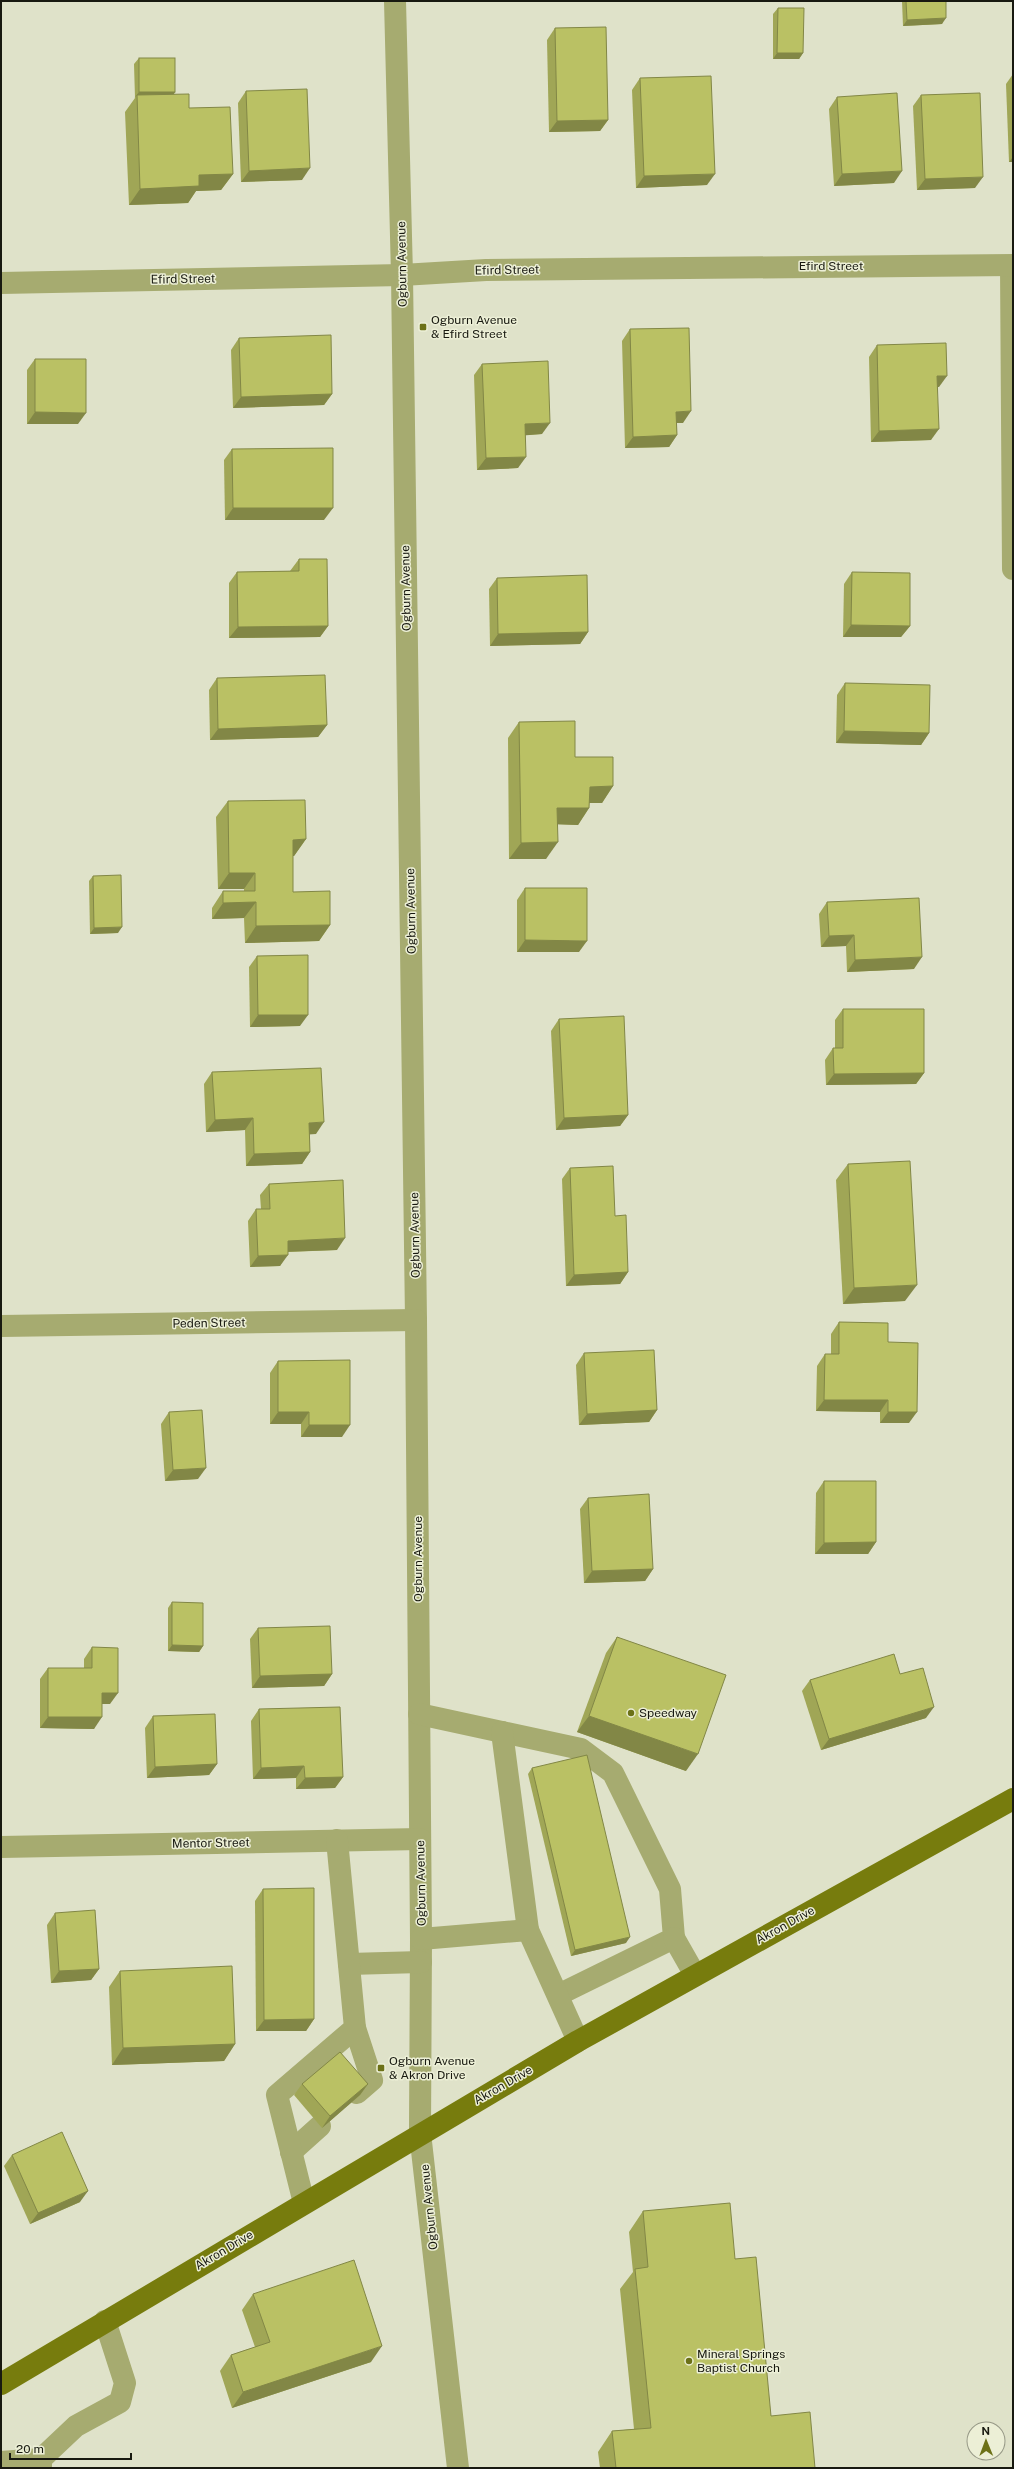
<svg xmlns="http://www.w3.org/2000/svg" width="1014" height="2469" viewBox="0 0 1014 2469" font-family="'Public Sans',sans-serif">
	<rect width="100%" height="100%" fill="#dfe2c9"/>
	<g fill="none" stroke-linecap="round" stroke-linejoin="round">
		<g stroke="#a6ab70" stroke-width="22">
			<path d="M395,1L402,275L416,1320L421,1939L420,2133L458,2468"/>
			<path d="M1011,266L1013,569"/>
			<path d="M1,283L402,275L486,270L1013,265"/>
			<path d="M1,1326L416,1320"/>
			<path d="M419,1714L581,1749L613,1773L670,1889L674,1938L558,1995"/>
			<path d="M502,1732L528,1930"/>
			<path d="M1,1847L420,1839"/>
			<path d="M674,1938L695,1975"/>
			<path d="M421,1939L528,1930L578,2041"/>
			<path d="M349,1964L421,1962"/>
			<path d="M355,2028L372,2080L357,2093"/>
			<path d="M291,2152L320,2126"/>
			<path d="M304,2203L277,2095L355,2028L337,1840"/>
			<path d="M1,2462L41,2459"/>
			<path d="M41,2468V2459L76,2426L120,2402L125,2383L105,2321"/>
		</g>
		<path stroke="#777c0d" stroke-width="22" d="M1,2384L578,2041L1013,1799"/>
	</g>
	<g fill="#a0a656">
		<path d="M902,1H946L942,24L903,26Z"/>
		<path d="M778,8L803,53L799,59H773V14Z"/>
		<path d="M555,28L608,120L600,131L549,132L547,40Z"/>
		<path d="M139,58L175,92L174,94L189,108L233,174L221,190L196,191L188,203L129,205L125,112L135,98L134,64Z"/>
		<path d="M1013,74V162H1009L1006,84Z"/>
		<path d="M640,78L707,185L636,188L632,90Z"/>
		<path d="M246,91L302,180L241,182L238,103Z"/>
		<path d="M921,95L975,188L917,190L913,106Z"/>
		<path d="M837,97L894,183L834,186L829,109Z"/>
		<path d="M630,329L683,423H677V435L669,447L625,448L622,341Z"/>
		<path d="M239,338L332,394L324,405L233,408L231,350Z"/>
		<path d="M877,345L939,387H938L931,440L871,442L869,357Z"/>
		<path d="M35,359L78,424H27V370Z"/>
		<path d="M482,364L542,434L525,435L518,468L477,470L474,375Z"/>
		<path d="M232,449L324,520H225L224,460Z"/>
		<path d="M299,559L328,626L320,637L229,638V583L237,572L290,571Z"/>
		<path d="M852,572L910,626L901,637H843L844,584Z"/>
		<path d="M497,578L588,632L580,644L490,646L489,589Z"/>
		<path d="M217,678L327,725L318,737L210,740L209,690Z"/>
		<path d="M845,683L929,733L921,745L836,743L837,695Z"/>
		<path d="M519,722L575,757L613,786L602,803H589V808L578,825L558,824L546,859H509L508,738Z"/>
		<path d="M228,801L306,839L294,856H293V892L330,925L319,941L245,943L244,918L212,919V908L223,891H244V889H218L216,817Z"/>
		<path d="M93,876L118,933L90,934L89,881Z"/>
		<path d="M525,888L579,952H517V900Z"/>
		<path d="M827,902L914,969L847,972L846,946L821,947L819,914Z"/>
		<path d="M257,956L300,1026L250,1027L249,967Z"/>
		<path d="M843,1009L924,1073L916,1084L826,1085L825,1060L833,1048H835V1020Z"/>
		<path d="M559,1019L628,1115L620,1126L556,1130L551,1031Z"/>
		<path d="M212,1072L316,1134H309L310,1152L302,1164L246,1166L245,1130L206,1132L204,1084Z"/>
		<path d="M848,1164L905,1301L843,1304L836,1180Z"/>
		<path d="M570,1168L615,1216L628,1272L620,1284L566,1286L562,1179Z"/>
		<path d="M269,1184L337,1250L288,1252L280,1266L250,1267L248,1221L256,1209H261L260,1195Z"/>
		<path d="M839,1322L888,1342L909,1423H880V1412L816,1411L817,1366L825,1354H831V1334Z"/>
		<path d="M584,1353L657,1410L649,1422L579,1425L576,1365Z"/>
		<path d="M278,1361L342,1437H301V1424H270V1373Z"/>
		<path d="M169,1412L198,1479L165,1481L161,1424Z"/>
		<path d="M824,1481L876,1542L868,1554H815L816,1493Z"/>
		<path d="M588,1498L653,1569L645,1581L584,1583L580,1509Z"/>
		<path d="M172,1602L203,1646L199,1652L168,1651V1608Z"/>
		<path d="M258,1628L332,1674L324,1686L252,1688L250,1639Z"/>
		<path d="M617,1637L686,1771L577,1732L606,1653Z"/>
		<path d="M92,1647L110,1704H102L94,1729L40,1728V1679L48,1668H84V1659Z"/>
		<path d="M900,1674L926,1718L821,1750L802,1691L810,1680Z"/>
		<path d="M259,1709L343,1777L335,1788L296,1789V1778L253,1779L251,1721Z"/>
		<path d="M153,1716L217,1764L209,1775L147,1778L145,1728Z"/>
		<path d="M532,1768L626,1943L571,1956L528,1774Z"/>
		<path d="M263,1889L314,2019L306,2031H256L255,1901Z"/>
		<path d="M55,1913L99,1969L91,1980L51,1983L47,1925Z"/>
		<path d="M120,1971L235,2044L224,2061L112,2065L109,1987Z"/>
		<path d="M302,2084H368L360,2095L322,2128L294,2095Z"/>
		<path d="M12,2155L80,2202L30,2224L4,2166Z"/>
		<path d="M643,2211L735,2259L771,2416L815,2468H600L598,2452L612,2431L634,2429L620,2289L633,2272L629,2232Z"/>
		<path d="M253,2294L371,2362L232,2408L220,2371L231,2355L255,2347L242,2310Z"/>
	</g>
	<g fill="#828746">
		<path d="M946,18L942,24L903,26L907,20Z"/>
		<path d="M777,53H803L799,59H773Z"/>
		<path d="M139,92H175L171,98L137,95L134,98Z"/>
		<path d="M608,120L600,131L549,132L557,121Z"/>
		<path d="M1013,157V162H1009Z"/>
		<path d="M310,168L302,180L241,182L249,171Z"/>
		<path d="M902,171L894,183L834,186L842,174Z"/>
		<path d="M233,174L221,190L196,191L188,203L129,205L140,189L199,175Z"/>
		<path d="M715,174L707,185L636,188L644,176Z"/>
		<path d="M983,177L975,188L917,190L925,179Z"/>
		<path d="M937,376H947L939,387H929Z"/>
		<path d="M332,394L324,405L233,408L241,397Z"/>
		<path d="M691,411L683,423H668L676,412Z"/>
		<path d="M35,412L86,413L78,424H27Z"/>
		<path d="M550,423L542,434L517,436L525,424Z"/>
		<path d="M939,429L931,440L871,442L879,431Z"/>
		<path d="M677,435L669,447L625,448L633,437Z"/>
		<path d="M526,457L518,468L477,470L486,458Z"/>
		<path d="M233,508H333L324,520H225Z"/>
		<path d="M851,625L910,626L901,637H843Z"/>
		<path d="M328,626L320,637L229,638L238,627Z"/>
		<path d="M588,632L580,644L490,646L498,634Z"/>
		<path d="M327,725L318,737L210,740L218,729Z"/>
		<path d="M844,731L929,733L921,745L836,743Z"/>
		<path d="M613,786L602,803H578L590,787Z"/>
		<path d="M557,808H589L578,825L546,824Z"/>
		<path d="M306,839L294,856H281L293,840Z"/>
		<path d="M558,842L546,859H509L521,843Z"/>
		<path d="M229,873H255L244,889H218Z"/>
		<path d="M256,902L244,918L212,919L223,903Z"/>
		<path d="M330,925L319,941L245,943L256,926Z"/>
		<path d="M122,927L118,933L90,934L94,928Z"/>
		<path d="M854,935L846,946L821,947L829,936Z"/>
		<path d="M525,940L587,941L579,952H517Z"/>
		<path d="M922,957L914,969L847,972L855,960Z"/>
		<path d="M258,1015H308L300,1026L250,1027Z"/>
		<path d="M924,1073L916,1084L826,1085L834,1074Z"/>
		<path d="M628,1115L620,1126L556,1130L564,1118Z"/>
		<path d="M253,1118L245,1130L206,1132L215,1120Z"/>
		<path d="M324,1122L316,1134L301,1135L309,1123Z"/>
		<path d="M310,1152L302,1164L246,1166L254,1154Z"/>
		<path d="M345,1238L337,1250L280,1252L288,1241Z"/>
		<path d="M288,1255L280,1266L250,1267L258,1256Z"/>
		<path d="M628,1272L620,1284L566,1286L574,1275Z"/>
		<path d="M917,1285L905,1301L843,1304L854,1288Z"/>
		<path d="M824,1400H888L880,1412L816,1411Z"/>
		<path d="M657,1410L649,1422L579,1425L587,1414Z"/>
		<path d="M278,1412H309L301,1424H270Z"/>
		<path d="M888,1412H917L909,1423H880Z"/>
		<path d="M309,1425H350L342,1437H301Z"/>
		<path d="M206,1468L198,1479L165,1481L173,1470Z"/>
		<path d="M876,1542L868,1554H815L824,1543Z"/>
		<path d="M653,1569L645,1581L584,1583L592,1571Z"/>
		<path d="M172,1645L203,1646L199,1652L168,1651Z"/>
		<path d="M332,1674L324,1686L252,1688L260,1676Z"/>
		<path d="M102,1693H118L110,1704H94Z"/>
		<path d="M934,1707L926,1718L821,1750L829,1739Z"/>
		<path d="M589,1716L698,1754L686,1771L577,1732Z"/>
		<path d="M48,1717H102L94,1729L40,1728Z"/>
		<path d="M217,1764L209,1775L147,1778L155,1767Z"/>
		<path d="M304,1766L296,1778L253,1779L261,1768Z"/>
		<path d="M343,1777L335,1788L296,1789L305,1778Z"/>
		<path d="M630,1937L626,1943L571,1956L575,1950Z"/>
		<path d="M99,1969L91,1980L51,1983L59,1971Z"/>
		<path d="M314,2019L306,2031H256L264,2020Z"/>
		<path d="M235,2044L224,2061L112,2065L123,2048Z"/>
		<path d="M368,2084L360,2095L322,2128L330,2116Z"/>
		<path d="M88,2191L80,2202L30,2224L38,2213Z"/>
		<path d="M382,2346L371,2362L232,2408L243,2392Z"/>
	</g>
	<g fill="#bac164" stroke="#828746">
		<path d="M906,1H946V18L907,20Z"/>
		<path d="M778,8H804L803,53H777Z"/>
		<path d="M606,27L608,120L557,121L555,28Z"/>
		<rect x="139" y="58" width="36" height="34"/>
		<path d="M711,76L715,174L644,176L640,78Z"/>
		<path d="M307,89L310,168L249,171L246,91Z"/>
		<path d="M897,93L902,171L842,174L837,97Z"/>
		<path d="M980,93L983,177L925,179L921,95Z"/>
		<path d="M189,94V108L230,107L233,174L199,175V186L140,189L137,95Z"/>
		<path d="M689,328L691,411L676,412L677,435L633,437L630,329Z"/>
		<path d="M331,335L332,394L241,397L239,338Z"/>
		<path d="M946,343L947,376H937L939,429L879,431L877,345Z"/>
		<path d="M35,359H86V413L35,412Z"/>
		<path d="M548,361L550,423L525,424L526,457L486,458L482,364Z"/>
		<path d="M333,448V508H233L232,449Z"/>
		<path d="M299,559H327L328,626L238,627L237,572L299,571Z"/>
		<path d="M852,572L910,573V626L851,625Z"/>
		<path d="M587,575L588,632L498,634L497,578Z"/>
		<path d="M325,675L327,725L218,729L217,678Z"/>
		<path d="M845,683L930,685L929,733L844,731Z"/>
		<path d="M575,721V757H613V786L590,787L589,808H557L558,842L521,843L519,722Z"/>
		<path d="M305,800L306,839L293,840V892L330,891V925L256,926V902L223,903V891H255V873H229L228,801Z"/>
		<path d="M121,875L122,927L94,928L93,876Z"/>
		<path d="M525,888H587V941L525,940Z"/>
		<path d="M919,898L922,957L855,960L854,935L829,936L827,902Z"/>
		<path d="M308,955V1015H258L257,956Z"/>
		<path d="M843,1009H924V1073L834,1074L833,1048H843Z"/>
		<path d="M624,1016L628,1115L564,1118L559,1019Z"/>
		<path d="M321,1068L324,1122L309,1123L310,1152L254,1154L253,1118L215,1120L212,1072Z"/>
		<path d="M910,1161L917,1285L854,1288L848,1164Z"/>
		<path d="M613,1166L615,1216L626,1215L628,1272L574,1275L570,1168Z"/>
		<path d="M343,1180L345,1238L288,1241V1255L258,1256L256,1209H270L269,1184Z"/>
		<path d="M839,1322L888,1323V1342L918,1343L917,1412H888V1400H824L825,1354H839Z"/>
		<path d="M654,1350L657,1410L587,1414L584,1353Z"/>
		<path d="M350,1360V1425H309V1412H278V1361Z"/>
		<path d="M202,1410L206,1468L173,1470L169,1412Z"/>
		<path d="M824,1481H876V1542L824,1543Z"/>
		<path d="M649,1494L653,1569L592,1571L588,1498Z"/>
		<path d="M172,1602L203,1603V1646L172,1645Z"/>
		<path d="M330,1626L332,1674L260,1676L258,1628Z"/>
		<path d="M617,1637L726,1675L698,1754L589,1716Z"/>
		<path d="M92,1647L118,1648V1693H102V1717H48V1668H92Z"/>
		<path d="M894,1654L900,1674L923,1668L934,1707L829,1739L810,1680Z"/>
		<path d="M340,1707L343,1777L305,1778L304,1766L261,1768L259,1709Z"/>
		<path d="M215,1714L217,1764L155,1767L153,1716Z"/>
		<path d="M587,1755L630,1937L575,1950L532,1768Z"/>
		<path d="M314,1888V2019L264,2020L263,1889Z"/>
		<path d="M95,1910L99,1969L59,1971L55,1913Z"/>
		<path d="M232,1966L235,2044L123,2048L120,1971Z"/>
		<path d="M340,2052L368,2084L330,2116L302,2084Z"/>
		<path d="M62,2132L88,2191L38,2213L12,2155Z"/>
		<path d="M730,2203L735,2259L756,2257L771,2416L810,2412L815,2468H616L612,2431L651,2428L635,2269L648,2267L643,2211Z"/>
		<path d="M354,2260L382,2346L243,2392L231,2355L270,2342L253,2294Z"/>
	</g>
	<g fill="#6c7117" stroke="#ecefd6" stroke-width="1.5">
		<rect x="419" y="323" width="8" height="8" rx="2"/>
		<circle cx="631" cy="1713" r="4"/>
		<rect x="377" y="2064" width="8" height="8" rx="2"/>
		<circle cx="689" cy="2361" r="4"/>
	</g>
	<g text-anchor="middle" stroke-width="3" stroke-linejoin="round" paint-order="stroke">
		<g font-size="12" fill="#181910" stroke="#ecefd6">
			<text transform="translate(402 264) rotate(-91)" y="4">Ogburn Avenue</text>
			<text x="831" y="270">Efird Street</text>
			<text transform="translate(507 270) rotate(-1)" y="4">Efird Street</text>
			<text transform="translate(183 279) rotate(-1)" y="4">Efird Street</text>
			<text transform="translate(406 588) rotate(-91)" y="4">Ogburn Avenue</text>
			<text transform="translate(411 911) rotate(-91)" y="4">Ogburn Avenue</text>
			<text transform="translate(415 1235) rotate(-91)" y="4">Ogburn Avenue</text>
			<text transform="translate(209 1323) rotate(-1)" y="4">Peden Street</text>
			<text transform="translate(418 1559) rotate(-90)" y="4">Ogburn Avenue</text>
			<text transform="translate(211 1843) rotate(-1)" y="4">Mentor Street</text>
			<text transform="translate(421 1883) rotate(-91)" y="4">Ogburn Avenue</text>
			<text transform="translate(785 1925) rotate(-29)" y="4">Akron Drive</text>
			<text transform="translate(503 2085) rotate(-30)" y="4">Akron Drive</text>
			<text transform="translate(429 2207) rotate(-96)" y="4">Ogburn Avenue</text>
			<text transform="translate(224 2250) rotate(-31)" y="4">Akron Drive</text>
		</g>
		<g font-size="12" fill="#181910" stroke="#ecefd6" text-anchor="start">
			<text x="431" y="324">Ogburn Avenue<tspan x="431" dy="14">&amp; Efird Street</tspan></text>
			<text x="639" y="1717">Speedway</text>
			<text x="389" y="2065">Ogburn Avenue<tspan x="389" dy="14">&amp; Akron Drive</tspan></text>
			<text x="697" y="2358">Mineral Springs<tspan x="697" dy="14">Baptist Church</tspan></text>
		</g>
	</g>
	<rect width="1014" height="2469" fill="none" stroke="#181910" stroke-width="4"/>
	<g transform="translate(986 2441) rotate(359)"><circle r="19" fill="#ecefd6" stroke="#979987"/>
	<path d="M0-3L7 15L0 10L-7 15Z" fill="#6c7117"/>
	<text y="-6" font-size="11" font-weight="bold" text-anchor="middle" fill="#181910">N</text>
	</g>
	<path d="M10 2453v6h121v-6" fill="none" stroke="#181910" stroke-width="2"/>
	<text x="16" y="2453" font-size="12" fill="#181910" stroke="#ecefd6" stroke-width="3" paint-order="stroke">20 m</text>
</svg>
